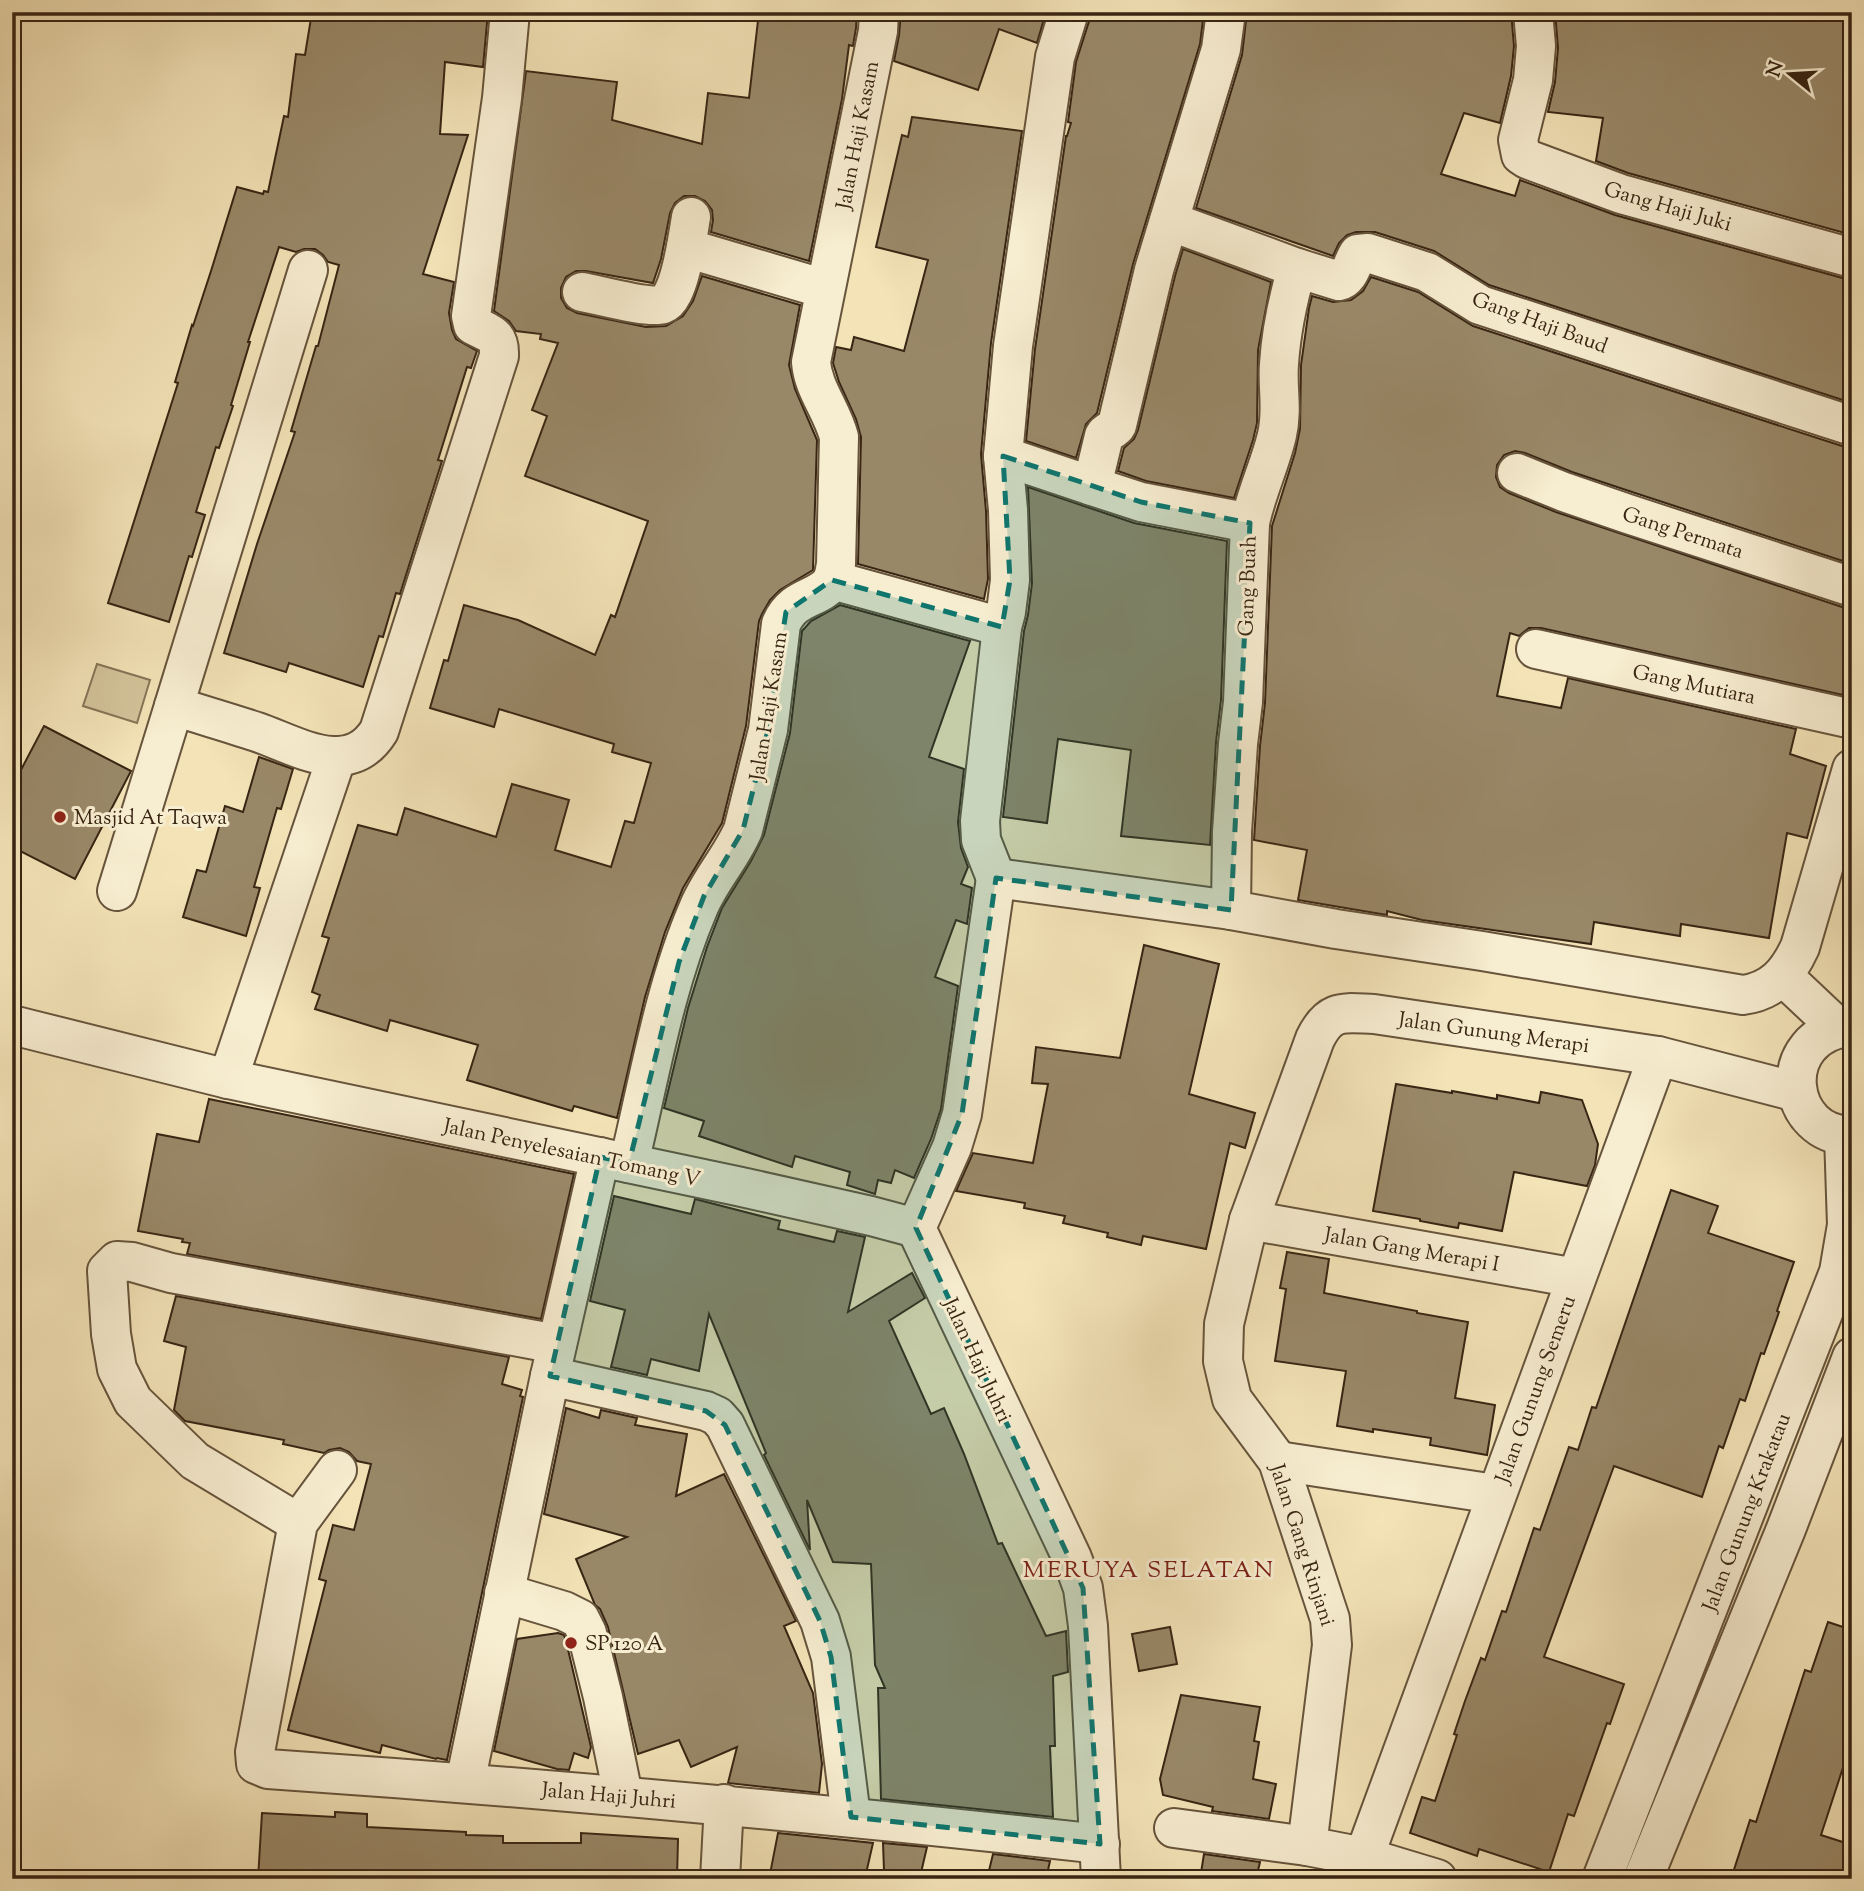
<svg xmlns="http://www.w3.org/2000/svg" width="1864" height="1891" viewBox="0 0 1864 1891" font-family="'Sorts Mill Goudy',serif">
	<rect width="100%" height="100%" fill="#f3e3b7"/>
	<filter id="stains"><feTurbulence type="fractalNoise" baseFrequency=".00286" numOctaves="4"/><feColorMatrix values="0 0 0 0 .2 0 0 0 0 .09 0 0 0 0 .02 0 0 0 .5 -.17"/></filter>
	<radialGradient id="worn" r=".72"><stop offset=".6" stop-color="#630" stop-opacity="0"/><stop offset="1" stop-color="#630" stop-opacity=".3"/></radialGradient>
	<path fill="#d3c39b" stroke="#867457" stroke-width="2" d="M97,664L150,680L137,723L83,706Z"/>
	<g fill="#998868" stroke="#382513" stroke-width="2">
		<path d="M312,12H488L483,67L445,62L440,134L468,135L423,274L454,282L449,313L452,330L456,339L477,351L471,368L467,367L438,460L442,461L400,594L396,593L383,637L379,636L363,687L289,663L286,672L224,653L257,544L295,432L291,431L316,346H318L339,265L328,262L323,255L315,249H304L296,252L279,247L248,342H250L231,405L233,406L219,448L216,447L196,512L205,515L192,557L189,556L169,622L108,603L178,383L175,382L192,325L193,326L211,271L237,187L263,194L264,191L268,192L284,116L288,117L296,54L305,55Z"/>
		<path d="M759,12H857L856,28L853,46L849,45L842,99L809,261L711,232L713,220L712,210L705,201L695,196H684L675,203L670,213L661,259L653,283L586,271H576L566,277L561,288V298L567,308L577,313L646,327L666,326L683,316L693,301L702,276L800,305L789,365L795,389L817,440L813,570L780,590L770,600L762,614L759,621L746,726L722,823L683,888L665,932L645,997L617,1118L574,1106L572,1111L467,1080L478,1045L390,1020L387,1031L315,1009L320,995L312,992L329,938L322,936L358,825L397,835L405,808L496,837L512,784L569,800L555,850L611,867L625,821L634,823L651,763L612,752L614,744L499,709L494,727L430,708L444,660L448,661L464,605L518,620L595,655L611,615L615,617L648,521L525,476L547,416L532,410L558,343L540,339L541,334L516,331L509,321L494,311L526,71L617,82L612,120L702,144L708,93L749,98Z"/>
		<path d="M901,12H1046L1037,43L999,29L978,90L894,61L899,35Z"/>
		<path d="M1090,12H1204L1200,44L1133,264L1097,413L1086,424L1076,458L1026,441L1035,349L1066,136H1067L1071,123L1068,122L1076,62L1090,18Z"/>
		<path d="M1247,12H1511L1514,46L1511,76L1500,123L1464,113L1441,174L1515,196L1520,180L1615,215L1846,279H1852V403L1489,285L1434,251L1375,232H1356L1347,235L1339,243L1333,256L1196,208L1242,55Z"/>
		<path d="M1555,12H1852V235L1628,173L1596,161L1603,118L1548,112L1555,82L1558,48Z"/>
		<path d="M912,117L1022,131L991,343L981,454L986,511L988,579L984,599L858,564L861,437L856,419L839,382L833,363L836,347L851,350L854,337L904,351L928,260L876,247L902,135L908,137Z"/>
		<path d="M1183,249L1271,282L1258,350L1257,423L1253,440L1234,498L1146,481L1118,471L1124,448L1134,439L1138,430L1175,276Z"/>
		<path d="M1371,277L1418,292L1473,326L1845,447H1852V564L1635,493L1572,472L1525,453L1515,451L1504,455L1497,465L1496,477L1500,487L1509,493L1556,512L1845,608H1852V697L1541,628H1529L1519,636L1510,633L1497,696L1561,708L1568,678L1796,729L1790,754L1826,766L1807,838L1787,833L1769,938L1681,924L1680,936L1594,922L1591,944L1422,920L1387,911V915L1298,900L1307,850L1254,840L1260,746L1265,703L1272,526L1295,453L1300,429L1301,365L1309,308L1312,296L1333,302L1351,300L1363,291Z"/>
		<path d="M1028,487L1134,523L1227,541L1221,700L1216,742L1210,845L1121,836L1131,750L1058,739L1047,823L1003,817L1024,631L1028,615L1032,583Z"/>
		<path d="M840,605L970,641L929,757L964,769L958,822L961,848L968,867L961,884L972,888L967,924L956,920L935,977L958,986L941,1109L931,1139L914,1178L895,1170L891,1183L878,1180L875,1194L847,1185L850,1172L795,1156L792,1167L699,1136L704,1121L664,1108L688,1008L707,947L722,908L751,861L764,835L790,733L802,631L811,621Z"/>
		<path d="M44,726L131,771L75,879L12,847V787Z"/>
		<path d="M259,757L293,769L281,809L277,808L254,887L260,888L246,936L183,917L197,870L206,872L225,806L243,812Z"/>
		<path d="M1144,945L1219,964L1189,1094L1255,1113L1245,1148L1230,1143L1206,1249L1143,1236L1141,1245L1107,1237L1108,1233L1063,1223L1065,1216L1024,1208L1025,1203L956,1191L973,1153L1033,1163L1048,1084L1032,1083L1036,1047L1120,1058Z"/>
		<path d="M1396,1084L1452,1093V1091L1497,1099V1095L1539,1103L1541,1092L1582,1100L1598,1144L1595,1165L1587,1186L1514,1172L1502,1231L1459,1223L1458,1228L1420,1221V1219L1373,1211Z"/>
		<path d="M209,1099L574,1174L541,1319L187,1254L190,1243L182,1242L183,1239L138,1231L157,1134L199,1142Z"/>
		<path d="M1671,1190L1718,1206L1708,1233L1794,1262L1777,1311L1779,1312L1764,1354L1761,1353L1745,1401L1740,1399L1723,1448L1719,1446L1702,1497L1614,1466L1544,1657L1624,1684L1610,1724L1607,1723L1574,1816L1568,1814L1549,1872L1479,1849L1477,1856L1410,1833L1422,1797L1435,1801L1457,1735L1454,1734L1465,1701L1481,1658L1485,1660L1502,1611L1506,1612L1534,1528L1540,1530L1569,1447L1578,1450L1592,1407L1596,1408Z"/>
		<path d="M614,1196L691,1214L695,1199L780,1221L778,1229L834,1242L837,1231L865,1237L848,1312L912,1273L925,1298L889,1321L931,1414L944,1408L964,1454L998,1544L1002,1543L1046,1636L1066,1631L1068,1672L1053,1676L1055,1746H1050L1053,1817L881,1799L878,1688H885L875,1665L871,1564L833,1562L807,1500L810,1550L764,1455L766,1453L709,1314L699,1371L651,1359L647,1375L611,1367L625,1310L590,1301Z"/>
		<path d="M1287,1252L1329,1259L1324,1293L1417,1311V1313L1468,1322L1455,1398L1495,1405L1487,1455L1430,1445L1431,1438L1373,1429V1432L1337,1426L1346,1371L1275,1361L1286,1289L1280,1288Z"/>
		<path d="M176,1296L509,1357L502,1384L522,1390L520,1396L523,1397L447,1760L437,1758L436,1759L382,1745L380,1753L288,1730L326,1581L319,1579L333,1525L354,1530L371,1464L357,1461L349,1452L340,1448L329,1450L324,1453L283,1444L284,1440L185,1421L174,1410L186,1347L164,1341Z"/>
		<path d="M566,1408L599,1418L601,1410L637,1418L635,1425L687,1434L676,1496L724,1474L796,1621L784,1626L813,1693L822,1764L819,1793L728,1783L737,1747L691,1767L679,1740L638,1754L608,1627L600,1609L595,1605L576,1559L627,1537L544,1514Z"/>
		<path d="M1828,1622L1852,1630V1740L1821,1835L1852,1845V1879H1731L1750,1820L1756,1822L1805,1670L1811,1672Z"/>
		<path d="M1170,1627L1177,1664L1139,1671L1132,1634Z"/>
		<path d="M558,1633L564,1635L566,1641L591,1747L588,1758L574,1753L569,1770L557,1769L494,1751L517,1639Z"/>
		<path d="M1181,1695L1260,1707L1254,1741L1259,1742L1253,1779L1276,1784L1269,1819L1212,1811L1213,1807L1163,1795L1160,1779Z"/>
		<path d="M335,1812L367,1814V1827L466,1832V1835L503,1836V1843H581V1833L678,1839L677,1879H258L262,1813L335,1817Z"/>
		<path d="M778,1833L873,1843L865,1878L836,1872L834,1879H769Z"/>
		<path d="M883,1843L927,1847L920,1877L884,1870Z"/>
		<path d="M993,1854L1050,1861L1046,1879H987Z"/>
		<path d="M1204,1854L1260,1862L1256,1879H1200Z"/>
	</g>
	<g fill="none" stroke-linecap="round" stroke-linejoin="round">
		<g stroke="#67543c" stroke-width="42">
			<g id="minor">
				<path d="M1533,12L1536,46L1533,80L1518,140L1521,155L1527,159L1621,194L1852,258"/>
				<path d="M1169,221L1297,268L1339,281C1350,279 1352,263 1358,254L1368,253L1427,272L1480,305L1852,426"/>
				<path d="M686,248L825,289"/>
				<path d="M308,270L174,706C202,715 230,723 257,732C297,746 349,779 379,731L499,356C500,334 490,334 473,325L471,316L502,98L510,12"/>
				<path d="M582,292C599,295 649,309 663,304C680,298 688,234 691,217"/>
				<path d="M1003,456L1092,486L1104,436C1107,430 1114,431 1117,425L1154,270L1221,49L1226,12"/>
				<path d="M1517,473L1564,492L1628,514L1852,587"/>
				<path d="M1092,486L1141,502L1250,523"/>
				<path d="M832,580L1002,627"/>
				<path d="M1536,649L1852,719"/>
				<path d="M996,878L981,840L980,821L1002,627L1006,612L1010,580L1008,510L1003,456L1013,346L1055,57L1069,12"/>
				<path d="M117,891L174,706"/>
				<path d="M1231,910L1232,832L1238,744L1243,702L1250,523C1256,493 1270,465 1277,435C1283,409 1277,388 1279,364C1281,332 1288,299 1297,268"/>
				<path d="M1783,976L1837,1027"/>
				<path d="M12,1025L228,1079L737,1186L871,1216L916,1228"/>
				<path d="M1852,1026C1770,1035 1787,1139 1852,1135"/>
				<path d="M228,1079L337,756"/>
				<path d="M629,1163C649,1080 664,988 698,909C709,881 731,858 743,830L768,730L781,624C794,594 820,600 832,581C834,577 835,569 836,564L839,437C832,410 813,389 811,362L878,31L879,12"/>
				<path d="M1249,1220L1576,1278"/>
				<path d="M550,1376L706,1411L717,1416L725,1425L820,1621L831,1657L851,1817"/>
				<path d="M1278,1461L1495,1494"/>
				<path d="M337,1470L298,1523L255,1752L256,1764L268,1769C546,1788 823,1813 1100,1844"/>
				<path d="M298,1523L195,1461L133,1401L117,1369L111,1334L107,1271L117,1261L132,1262L171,1273L557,1344"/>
				<path d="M504,1593L564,1611L580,1619L587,1633L603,1697L623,1795"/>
				<path d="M465,1783L550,1376L600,1157"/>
				<path d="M1174,1828L1307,1846"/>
				<path d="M1364,1857L1658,1056L1797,1092"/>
				<path d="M720,1879L724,1804"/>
				<path d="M1437,1879L1364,1857L1307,1846L1332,1645L1330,1619L1278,1461L1232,1399L1223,1361L1224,1324L1249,1220L1315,1039C1330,1008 1344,1013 1374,1014L1658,1056"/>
				<path d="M1602,1879L1839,1272L1847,1225L1844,1135"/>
				<path d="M1643,1879L1786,1529L1852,1357"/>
			</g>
		</g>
		<g stroke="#67543c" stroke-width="42">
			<path id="tertiary" d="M1101,1879L1088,1626L1083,1588L1072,1558L916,1228L952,1147L962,1114L996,878L1231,910L1336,929L1482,951L1743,995C1773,991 1788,973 1800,947L1852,769"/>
		</g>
		<use href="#minor" stroke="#f7edd0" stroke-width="38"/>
		<use href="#tertiary" stroke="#f7edd0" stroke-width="38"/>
	</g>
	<path fill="#0f766e" fill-opacity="0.2" stroke="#0f766e" stroke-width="5" stroke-dasharray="14 9" stroke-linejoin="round" d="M1003,456L1141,502L1250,523L1231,910L996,878L962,1114L916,1228L1083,1588L1100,1844L851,1817L831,1657L820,1621L725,1425L706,1411L550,1376L600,1157L629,1163L679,962L704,896L743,830L768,730L786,612L832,580L1002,627L1010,580Z"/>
	<g fill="#8f2418" stroke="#f7edd0" stroke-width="2.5">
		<circle cx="60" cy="817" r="7"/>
		<circle cx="571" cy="1643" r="7"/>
	</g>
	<g text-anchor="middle" stroke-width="6" stroke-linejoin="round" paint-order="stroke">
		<g font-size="21" fill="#382513" stroke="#f7edd0">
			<text transform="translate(857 135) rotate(-79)" y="7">Jalan Haji Kasam</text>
			<text transform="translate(1668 206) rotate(16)" y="7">Gang Haji Juki</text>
			<text transform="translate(1540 322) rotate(20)" y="7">Gang Haji Baud</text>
			<text transform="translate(1683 532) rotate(18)" y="7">Gang Permata</text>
			<text transform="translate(1247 586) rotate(-88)" y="7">Gang Buah</text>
			<text transform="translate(1694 684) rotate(12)" y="7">Gang Mutiara</text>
			<text transform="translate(768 706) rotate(-81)" y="7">Jalan Haji Kasam</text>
			<text transform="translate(1494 1032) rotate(8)" y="7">Jalan Gunung Merapi</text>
			<text transform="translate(572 1152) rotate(12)" y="7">Jalan Penyelesaian Tomang V</text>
			<text transform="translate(1412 1249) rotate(10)" y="7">Jalan Gang Merapi I</text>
			<text transform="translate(978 1360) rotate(65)" y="7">Jalan Haji Juhri</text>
			<text transform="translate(1535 1389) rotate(-70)" y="7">Jalan Gunung Semeru</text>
			<text transform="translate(1746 1512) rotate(-69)" y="7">Jalan Gunung Krakatau</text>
			<text transform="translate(1303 1545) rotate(72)" y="7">Jalan Gang Rinjani</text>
			<text transform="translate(609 1795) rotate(5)" y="7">Jalan Haji Juhri</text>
		</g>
		<g font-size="21" fill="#382513" stroke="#f7edd0" text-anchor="start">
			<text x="74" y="824">Masjid At Taqwa</text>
			<text x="585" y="1650">SP 120 A</text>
		</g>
		<g font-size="24" letter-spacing="2" fill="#7a1f14" stroke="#f7edd0">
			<text x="1149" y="1577">MERUYA SELATAN</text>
		</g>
	</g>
	<rect width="1864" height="1891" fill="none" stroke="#f3e3b7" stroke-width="42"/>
	<rect x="14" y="14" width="1836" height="1863" fill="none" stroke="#382513" stroke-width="3.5"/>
	<rect x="21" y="21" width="1822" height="1849" fill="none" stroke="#382513" stroke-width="2"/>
	<g transform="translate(1790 74) rotate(288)" stroke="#f7edd0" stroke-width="5" paint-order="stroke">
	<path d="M0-5L12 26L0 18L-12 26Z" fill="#382513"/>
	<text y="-10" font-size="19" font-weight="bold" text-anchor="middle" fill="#382513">N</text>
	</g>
	<rect width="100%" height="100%" filter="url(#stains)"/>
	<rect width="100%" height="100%" fill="url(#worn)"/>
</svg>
